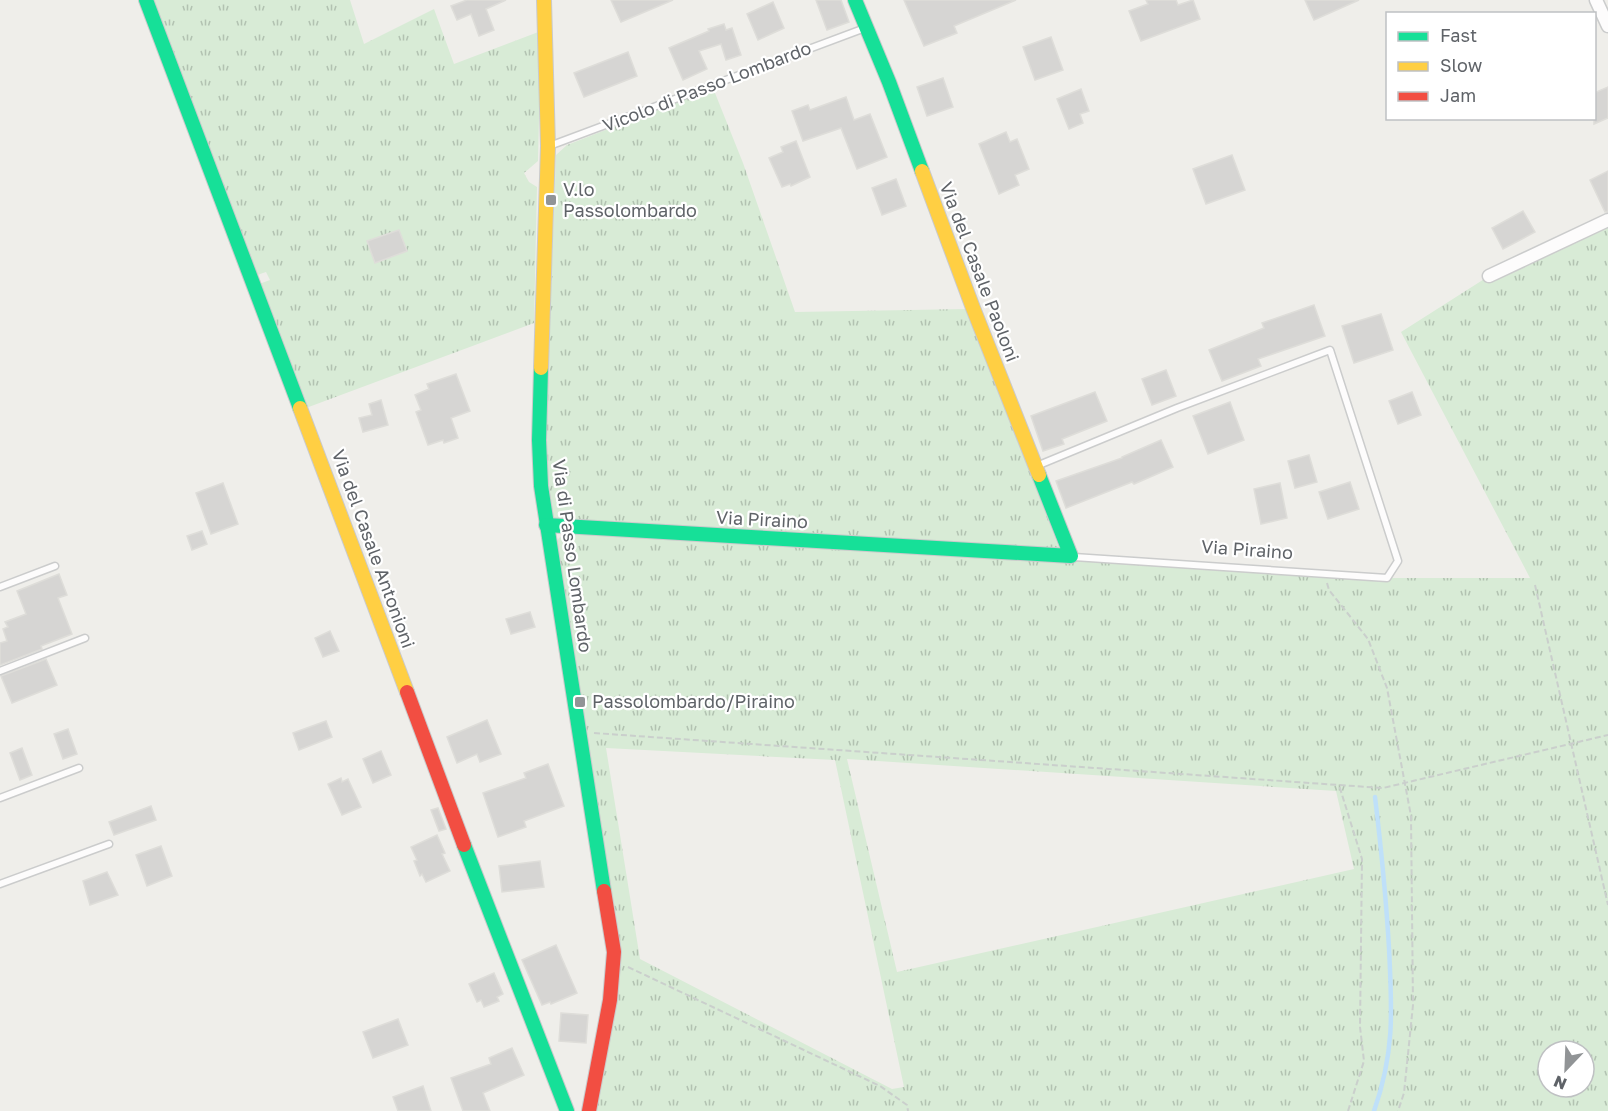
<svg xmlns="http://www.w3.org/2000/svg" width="1608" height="1111" viewBox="0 0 1608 1111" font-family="'Golos Text',sans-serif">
	<defs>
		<pattern id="grass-tufts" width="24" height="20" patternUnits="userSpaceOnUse" patternTransform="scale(1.5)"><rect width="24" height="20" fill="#d8ebd6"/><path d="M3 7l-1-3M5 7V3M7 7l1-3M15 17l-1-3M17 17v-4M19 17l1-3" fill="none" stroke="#b2c2b1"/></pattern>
	</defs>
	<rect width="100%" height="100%" fill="#efeeea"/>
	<g fill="url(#grass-tufts)" fill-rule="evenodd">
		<path d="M151,0H350L364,44L434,9L454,64L541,31L538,161L524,173L529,182L537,187L534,323L306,408L259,284L270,280L266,272L257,275Z"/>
		<path d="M713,88L743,163L795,312L967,309L1059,548L552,521L545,454L556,155L567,145Z"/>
		<path d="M1608,220V1111H593L618,995L555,545L559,538L571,530L1387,578H1530L1401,332L1489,276ZM606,748L835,760L904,1087L892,1089L640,959ZM847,759L1336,791L1354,869L897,972ZM1548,1051H1584V1087H1548Z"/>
	</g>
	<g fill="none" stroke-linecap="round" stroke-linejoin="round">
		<path stroke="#bfe0f9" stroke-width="4.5" d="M1374,1111C1395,1051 1392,1010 1389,948C1386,897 1381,847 1375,797"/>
	</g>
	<g fill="#d6d5d3" stroke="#deddd9" stroke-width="1.5">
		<path d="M467,0H506L486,9L494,30L479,36L471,14L457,20L451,6Z"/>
		<path d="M611,0H673L621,22Z"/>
		<path d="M816,0H841L849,22L827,30Z"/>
		<path d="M904,0H1016L954,26L957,33L924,46Z"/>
		<path d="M1146,0H1176L1178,5L1193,0L1200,19L1141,41L1129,11L1148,4Z"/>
		<path d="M1305,0H1359L1314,20Z"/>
		<path d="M773,2L784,28L758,40L747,14Z"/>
		<path d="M724,24L726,30L732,28L741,55L726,60L721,44L699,51L707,69L683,80L669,48L709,31L708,29Z"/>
		<path d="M1051,37L1063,70L1035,80L1023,47Z"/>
		<path d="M628,52L637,76L584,97L574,73Z"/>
		<path d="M943,78L953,107L927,116L917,87Z"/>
		<path d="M1608,87V118L1594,124V93Z"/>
		<path d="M1081,89L1089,111L1080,114L1083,123L1069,129L1057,99Z"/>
		<path d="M846,97L854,120L870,114L887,157L857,169L841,128L803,141L792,111L808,105L810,110Z"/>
		<path d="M1006,132L1010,142L1017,139L1029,169L1015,175L1019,185L999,194L979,144Z"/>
		<path d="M796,141L810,177L791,186L790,184L782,187L769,158L783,152L781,147Z"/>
		<path d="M1232,155L1245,190L1206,204L1193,169Z"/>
		<path d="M1608,171V212H1605L1590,180Z"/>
		<path d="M896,179L906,206L882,215L872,188Z"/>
		<path d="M1523,211L1535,232L1503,249L1492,228Z"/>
		<path d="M399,230L407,251L375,263L367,241Z"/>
		<path d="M1314,305L1325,336L1258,359L1261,366L1222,381L1209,350L1264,328L1262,323Z"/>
		<path d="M1381,314L1393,350L1354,363L1342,326Z"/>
		<path d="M1166,370L1176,396L1152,405L1142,379Z"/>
		<path d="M456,374L470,411L451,418L458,438L444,443L443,440L428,445L416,412L421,410L415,395L429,389L427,384Z"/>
		<path d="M1095,392L1107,421L1062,439L1064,444L1043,451L1031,416Z"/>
		<path d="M1412,392L1421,415L1398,424L1389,401Z"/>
		<path d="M381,400L388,425L363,432L359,418L372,415L369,404Z"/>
		<path d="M1230,402L1244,440L1208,454L1193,416Z"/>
		<path d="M1161,440L1173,467L1134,484L1132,482L1066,508L1056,481L1122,458V457Z"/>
		<path d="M1309,455L1317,482L1295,488L1288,461Z"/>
		<path d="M1350,482L1359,509L1328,519L1319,492Z"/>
		<path d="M223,483L238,524L211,534L196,493Z"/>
		<path d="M1280,483L1287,518L1261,524L1254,489Z"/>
		<path d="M202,531L207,544L192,550L187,536Z"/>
		<path d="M59,574L67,595L58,598L72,634L41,646L42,649L0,665V643L7,641L3,629L8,627L5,622L26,614L17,591Z"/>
		<path d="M530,612L535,627L511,634L506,619Z"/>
		<path d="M330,631L339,651L323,657L315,638Z"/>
		<path d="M46,659L57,685L12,703L1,676Z"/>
		<path d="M487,720L501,754L480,762L477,754L457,763L447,737Z"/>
		<path d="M326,721L332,737L299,750L293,733Z"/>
		<path d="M68,729L77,754L63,759L54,734Z"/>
		<path d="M22,748L32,775L20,780L10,753Z"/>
		<path d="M381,751L391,775L373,783L363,759Z"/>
		<path d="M548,764L564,806L524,821L526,827L498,837L483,793L526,778L524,773Z"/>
		<path d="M341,778L342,782L348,779L361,807L342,815L328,784Z"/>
		<path d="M151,806L156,820L114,835L109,822Z"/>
		<path d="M438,808L446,829L439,831L431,810Z"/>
		<path d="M437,835L445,853L442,854L450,871L426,882L422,874L420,876L414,861L417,860L411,847Z"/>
		<path d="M161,846L172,876L147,886L136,855Z"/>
		<path d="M540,861L544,887L502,892L499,866Z"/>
		<path d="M107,872L118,895L90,905L83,881Z"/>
		<path d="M556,945L577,993L551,1004L550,1002L542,1005L522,960Z"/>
		<path d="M494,973L503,994L497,997L499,1001L484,1007L481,1000L477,1002L469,984Z"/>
		<path d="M561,1013L588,1015L586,1043L559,1041Z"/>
		<path d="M398,1019L408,1045L373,1058L363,1032Z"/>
		<path d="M512,1048L524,1075L483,1093L490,1111H463L451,1078L491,1064L489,1058Z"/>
		<path d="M423,1086L431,1111H398L393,1097Z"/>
	</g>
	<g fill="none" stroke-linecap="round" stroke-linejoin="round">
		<g stroke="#cbcccc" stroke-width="9">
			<g id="lane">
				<path d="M552,145L865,28"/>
				<path d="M1039,465L1177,408L1330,350L1398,561L1387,578L1074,557"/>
				<path d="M0,587L55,566"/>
				<path d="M0,671L85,638"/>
				<path d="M0,798L79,768"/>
				<path d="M0,884L109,844"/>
			</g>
		</g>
		<g stroke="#cbcccc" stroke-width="15">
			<g id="street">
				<path d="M1596,0L1608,26"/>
				<path d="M1489,276L1608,220"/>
			</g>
		</g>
		<g stroke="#cacacb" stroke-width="16">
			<g id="fast">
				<path d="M146,0L300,408"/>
				<path d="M855,0L889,82L922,171"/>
				<path d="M541,368L539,440L541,486L604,891"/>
				<path d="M546,525L1071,556L1039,475"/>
				<path d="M464,845L567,1111"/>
			</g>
		</g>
		<g stroke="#cacacb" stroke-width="16">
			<g id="slow">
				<path d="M922,171L973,308L1039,475"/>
				<path d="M541,368L548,146L544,0"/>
				<path d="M300,408L407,692"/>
			</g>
		</g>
		<g stroke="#cacacb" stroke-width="16">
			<g id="jam">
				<path d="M407,692L464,845"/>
				<path d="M589,1111L610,1000L614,952L604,891"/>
			</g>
		</g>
		<g stroke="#cacfcc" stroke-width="2" stroke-dasharray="6 3" stroke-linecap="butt">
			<path d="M1327,583L1329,590L1368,639L1387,688L1411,816L1413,1005L1404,1093L1398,1111"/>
			<path d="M1535,585L1608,905"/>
			<path d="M594,733L1339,785"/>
			<path d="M628,967L880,1086L907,1105L908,1111"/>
			<path d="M1348,1111L1364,1061L1360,1027L1362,859L1339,785L1383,788L1608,735"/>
		</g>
		<use href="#lane" stroke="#fdfcfc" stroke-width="6"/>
		<use href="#street" stroke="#fdfcfc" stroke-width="12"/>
		<use href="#fast" stroke="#16e098" stroke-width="14"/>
		<use href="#slow" stroke="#ffcf43" stroke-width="14"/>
		<use href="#jam" stroke="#f24e42" stroke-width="14"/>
	</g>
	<g fill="#919496" stroke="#fff" stroke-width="2">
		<rect x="545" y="194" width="12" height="12" rx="3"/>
		<rect x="574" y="696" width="12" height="12" rx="3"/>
	</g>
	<g text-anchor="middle" stroke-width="4.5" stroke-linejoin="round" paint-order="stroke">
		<g font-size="18" fill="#5f6368" stroke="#fff">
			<text transform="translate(707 87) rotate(-21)" y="6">Vicolo di Passo Lombardo</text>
			<text transform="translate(979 272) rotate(69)" y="6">Via del Casale Paoloni</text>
			<text transform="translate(762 520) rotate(3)" y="6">Via Piraino</text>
			<text transform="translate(373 549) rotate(70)" y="6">Via del Casale Antonioni</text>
			<text transform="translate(1247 550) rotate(4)" y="6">Via Piraino</text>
			<text transform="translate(572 556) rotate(82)" y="6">Via di Passo Lombardo</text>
		</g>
		<g font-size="18" fill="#5f6368" stroke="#fff" text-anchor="start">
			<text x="563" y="196">V.lo<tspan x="563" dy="21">Passolombardo</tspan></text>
			<text x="592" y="708">Passolombardo/Piraino</text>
		</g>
	</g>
	<rect x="1386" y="12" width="210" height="108" fill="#ffffff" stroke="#bfc1c3" stroke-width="1.5"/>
	<rect x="1398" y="32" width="30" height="9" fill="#16e098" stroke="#bfc1c3" stroke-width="1.5"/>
	<text x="1440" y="42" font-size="18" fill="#5f6368">Fast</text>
	<rect x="1398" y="62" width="30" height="9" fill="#ffcf43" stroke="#bfc1c3" stroke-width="1.5"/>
	<text x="1440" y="72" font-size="18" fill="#5f6368">Slow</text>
	<rect x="1398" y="92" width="30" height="9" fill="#f24e42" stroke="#bfc1c3" stroke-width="1.5"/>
	<text x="1440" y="102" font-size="18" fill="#5f6368">Jam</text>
	<g transform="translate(1566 1069) rotate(203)"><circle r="28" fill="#ffffff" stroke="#bfc1c3" stroke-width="1.5"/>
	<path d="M0-4.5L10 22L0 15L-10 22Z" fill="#919496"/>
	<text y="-9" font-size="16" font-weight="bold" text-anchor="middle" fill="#5f6368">N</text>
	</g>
</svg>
